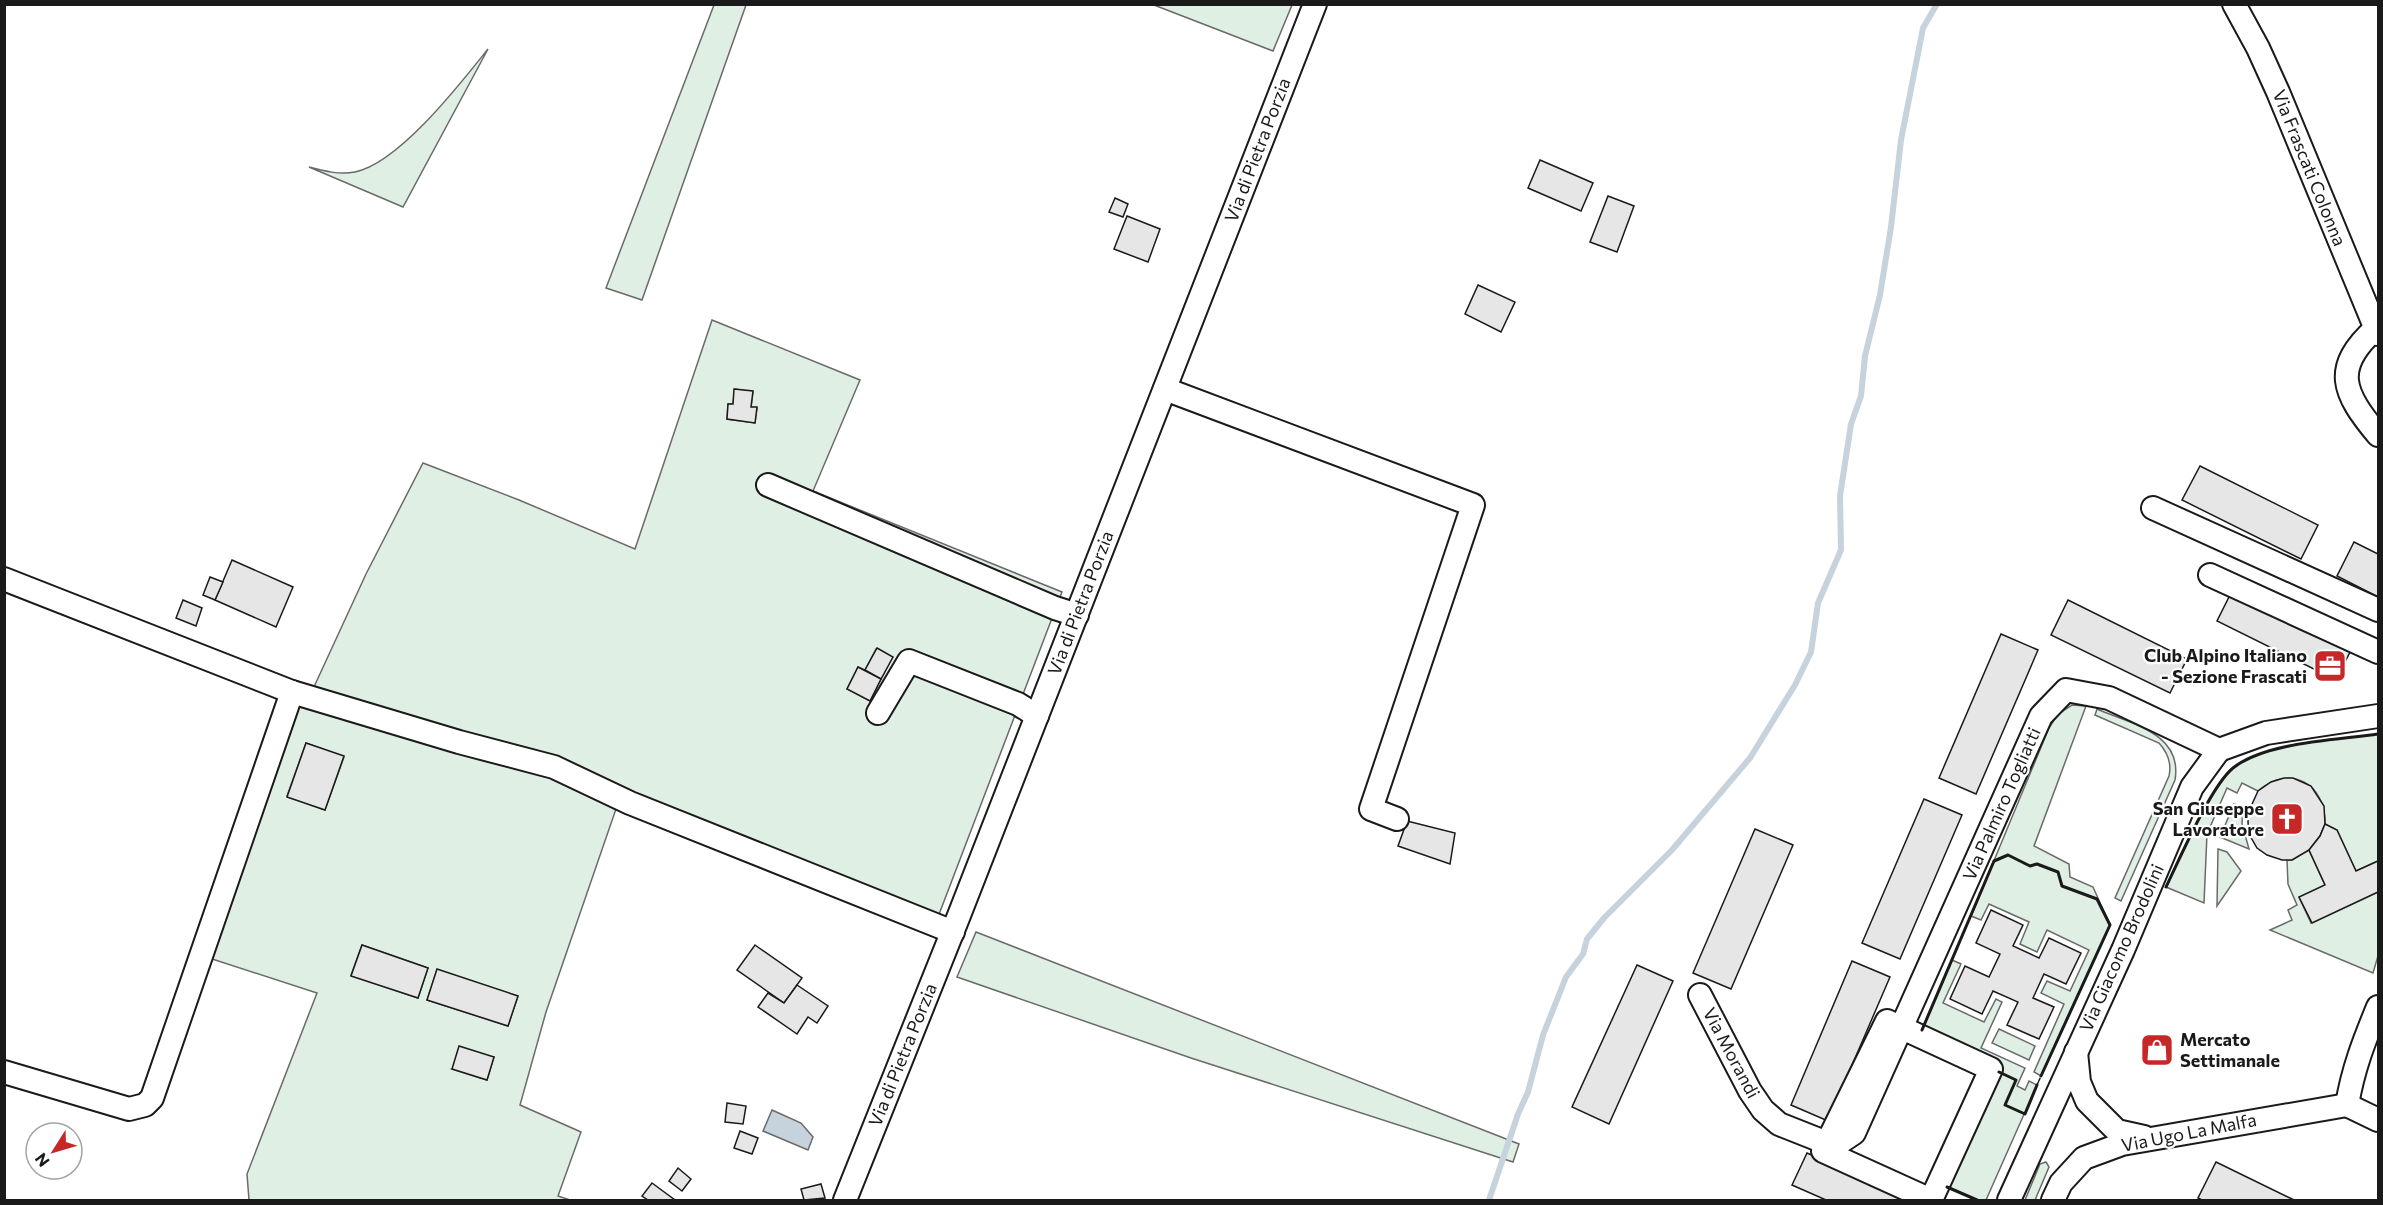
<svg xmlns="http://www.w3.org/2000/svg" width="2383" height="1205" font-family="Commissioner,sans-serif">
	<rect width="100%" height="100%" fill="#fff"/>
	<g fill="#e0efe3" stroke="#6a6a6a" stroke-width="1.5" fill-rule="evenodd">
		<polygon points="714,5 746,5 642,300 606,288"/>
		<polygon points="1154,5 1292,5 1273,51"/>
		<path d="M 488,49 L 403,207 L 309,167 C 324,171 339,175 355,172 C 399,163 460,84 488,49 Z"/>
		<path d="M 712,320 L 860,380 L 813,491 L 1062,592 L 938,917 L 313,689 L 366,574 L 423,463 L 519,500 L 635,549 ZM 735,389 L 753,392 L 751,407 L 757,408 L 755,423 L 727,419 L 728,404 L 733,404 ZM 876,649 L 892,657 L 870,701 L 847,689 L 858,667 L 865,670 Z"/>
		<polygon points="2072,705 2086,706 2034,846 2069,864 2070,877 2093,887 2110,925 2041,1076 2034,1072 2064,1004 2041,993 2047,981 2070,991 2089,950 2047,930 2037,952 2020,944 2029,922 1989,904 1981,920 1971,916 2049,728 2058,714"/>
		<path d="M 299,706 L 554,778 L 616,809 L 546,1012 L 520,1105 L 581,1132 L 558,1196 L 570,1200 L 249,1200 L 247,1174 L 317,993 L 206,957 L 293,709 ZM 306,743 L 344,757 L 325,810 L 287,796 ZM 362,945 L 428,968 L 418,998 L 351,975 ZM 437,970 L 518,996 L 508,1026 L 427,1000 ZM 494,1057 L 487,1080 L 452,1069 Z"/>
		<path d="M 2097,709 C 2131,724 2183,733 2175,780 L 2121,901 L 2115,898 L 2169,776 C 2172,763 2168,753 2159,743 L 2095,715 Z"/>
		<path d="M 2378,734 L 2378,861 L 2356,871 L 2337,830 L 2325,824 C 2326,784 2290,763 2258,791 L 2242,783 L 2237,793 L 2227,788 L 2207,834 L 2204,903 L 2166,887 C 2180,858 2211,786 2233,768 C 2265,742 2338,740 2378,734 Z"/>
		<polygon points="2234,804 2243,807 2242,824 2249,849 2220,837"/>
		<polygon points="2218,849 2227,852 2241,871 2217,906"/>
		<polygon points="2309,850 2325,885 2299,897 2311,923 2378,892 2378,956 2373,973 2270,930 2292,920 2288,910 2297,905 2288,884 2287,860 2292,860"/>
		<polygon points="976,932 1519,1144 1513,1162 1191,1058 957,977"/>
		<polygon points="1952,960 1961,964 1943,1003 1984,1022 1996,999 2002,1002 1981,1048 2025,1068 2017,1086 2025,1090 2029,1081 2037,1085 1986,1200 1977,1200 1940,1184 1991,1069 1919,1036"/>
		<polygon points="1999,1029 2035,1046 2029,1060 1992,1043"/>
		<polygon points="2046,1162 2049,1167 2035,1200 2025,1200 2040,1164"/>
	</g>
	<polygon fill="#c6d2dc" stroke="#6a6a6a" stroke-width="1.5" points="772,1110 801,1123 813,1137 808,1150 763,1131"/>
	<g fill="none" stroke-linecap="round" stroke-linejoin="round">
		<polyline stroke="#c6d2dc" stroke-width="6" points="1489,1200 1518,1114 1528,1092 1543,1035 1566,977 1583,954 1587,939 1604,918 1672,850 1750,758 1795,685 1811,652 1818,603 1841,550 1840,496 1851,424 1861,396 1865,356 1880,295 1891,227 1901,140 1923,28 1937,4"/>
	</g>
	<g fill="#e6e6e6" stroke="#1a1a1a" stroke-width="1.5">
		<polygon points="1540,160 1593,183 1581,211 1528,188"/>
		<polygon points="1608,196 1634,206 1617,252 1590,242"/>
		<polygon points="1115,198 1128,204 1123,217 1109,212"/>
		<polygon points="1127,216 1160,229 1148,262 1114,249"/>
		<polygon points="1478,285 1515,302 1501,332 1465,314"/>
		<polygon points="734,389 753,391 751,407 757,407 755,423 727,419 728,404 733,404"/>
		<polygon points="2200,466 2318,525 2301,559 2182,500"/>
		<polygon points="2354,542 2378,554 2378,597 2337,576"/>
		<polygon points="232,560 293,587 276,627 215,600"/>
		<polygon points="210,577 223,582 215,600 203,595"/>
		<polygon points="2234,587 2353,646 2336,680 2217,621"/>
		<polygon points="183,600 202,608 196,626 176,618"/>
		<polygon points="2068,600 2187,659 2170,693 2051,635"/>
		<polygon points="2001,634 2038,650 1976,794 1939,778"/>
		<polygon points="877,648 893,657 881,679 865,670"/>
		<polygon points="858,667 881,679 870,701 847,689"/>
		<polygon points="306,743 344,756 325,810 287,797"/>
		<polygon points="2284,778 2293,778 2311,786 2324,806 2325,824 2320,836 2309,850 2292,860 2282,860 2267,855 2257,848 2249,834 2248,822 2248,813 2258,791 2271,782"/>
		<polygon points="1924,799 1962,815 1900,959 1862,943"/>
		<polygon points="1407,821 1455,833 1450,864 1398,846"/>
		<polygon points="2325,824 2337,830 2356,871 2378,861 2378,892 2312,923 2299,897 2325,885 2309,850 2320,836"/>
		<polygon points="1755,829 1793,845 1731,989 1693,973"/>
		<polygon points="1991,910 2023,925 2013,946 2039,958 2049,938 2081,953 2066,984 2044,974 2033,998 2054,1007 2039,1039 2007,1025 2018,1002 1993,991 1982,1014 1950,999 1965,966 1989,977 2000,954 1976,943"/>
		<polygon points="362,945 428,968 418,998 351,976"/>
		<polygon points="755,945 802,978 784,1003 737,970"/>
		<polygon points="1852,961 1890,977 1828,1121 1791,1105"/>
		<polygon points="1637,965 1673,981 1609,1124 1572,1107"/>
		<polygon points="437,969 518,996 508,1026 427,1000"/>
		<polygon points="797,985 828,1006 817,1023 808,1017 797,1034 758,1007 768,993 784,1003"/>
		<polygon points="459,1046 494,1057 487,1080 452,1069"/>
		<polygon points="727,1103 746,1106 743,1124 725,1122"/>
		<polygon points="740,1131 758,1138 752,1154 734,1148"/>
		<polygon points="1807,1153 1914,1200 1826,1200 1792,1185"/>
		<polygon points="2216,1162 2294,1200 2202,1200 2198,1198"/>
		<polygon points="678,1168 691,1179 682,1191 669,1181"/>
		<polygon points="652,1183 675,1200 648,1200 642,1196"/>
		<polygon points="821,1184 825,1198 804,1200 801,1189"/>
	</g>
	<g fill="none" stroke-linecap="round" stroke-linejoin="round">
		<g stroke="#1a1a1a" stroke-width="26">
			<g id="minor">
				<polyline points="2234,4 2258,48 2278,92 2378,334"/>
				<path d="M 2376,328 C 2331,368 2343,393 2378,435"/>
				<polyline points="1165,389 1473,505 1371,809 1397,819"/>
				<polyline points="768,485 1055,608 1077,615"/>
				<polyline points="2153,508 2378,610"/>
				<polyline points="2210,575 2378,652"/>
				<polyline points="4,579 292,692 459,742 554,767 630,803 953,932"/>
				<polyline points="878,713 909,661 1018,704 1037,716"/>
				<polyline points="1700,995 1750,1091 1763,1110 1779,1124 1827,1143 1842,1141 1854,1133 2041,716 2066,690 2109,698 2219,750 2266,733 2378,716"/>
				<polygon points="1887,1021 1991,1069 1931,1200 1823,1151"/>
				<polyline points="2076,1052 2079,1082 2087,1101 2117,1131 2144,1137"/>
				<polyline points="4,1072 129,1109 145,1105 152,1098 292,692"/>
				<path d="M 2347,1105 C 2353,1069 2364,1041 2378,1007"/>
				<polyline points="2347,1105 2378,1120"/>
				<polyline points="845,1200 958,918 1315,4"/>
				<polyline points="2009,1200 2123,950 2192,787 2219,750"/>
				<polyline points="2053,1200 2061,1183 2084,1158 2122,1144 2347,1105"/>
			</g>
		</g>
		<use href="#minor" stroke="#fff" stroke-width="22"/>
		<polyline stroke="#1a1a1a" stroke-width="1.5" stroke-dasharray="8 3" stroke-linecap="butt" points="2037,1085 2041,1076"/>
		<g stroke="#1a1a1a" stroke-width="3">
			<path d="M 2166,887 C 2180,858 2211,786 2233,768 C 2265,742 2338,740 2378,734"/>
			<polyline points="1922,1030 1994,861 2008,855 2030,866 2037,864 2058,872 2062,886 2097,899 2110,925 2041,1076"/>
			<polyline points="1999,1072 2016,1080 2005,1105 2025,1114 2037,1085"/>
			<polyline points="1947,1187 1977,1200"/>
		</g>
	</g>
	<defs>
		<g id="office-square" transform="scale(1.725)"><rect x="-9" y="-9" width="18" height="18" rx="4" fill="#c62828" stroke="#fff"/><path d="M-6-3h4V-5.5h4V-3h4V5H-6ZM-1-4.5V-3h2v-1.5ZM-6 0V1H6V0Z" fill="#fff"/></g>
		<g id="church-square" transform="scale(1.725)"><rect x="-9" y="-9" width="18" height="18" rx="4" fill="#c62828" stroke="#fff"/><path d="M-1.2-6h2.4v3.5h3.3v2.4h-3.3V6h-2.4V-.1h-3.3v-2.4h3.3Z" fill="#fff"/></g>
		<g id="shop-square" transform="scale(1.725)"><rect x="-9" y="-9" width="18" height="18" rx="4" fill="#c62828" stroke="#fff"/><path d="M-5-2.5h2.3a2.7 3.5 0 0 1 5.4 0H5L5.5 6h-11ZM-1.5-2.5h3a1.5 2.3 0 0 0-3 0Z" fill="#fff"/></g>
	</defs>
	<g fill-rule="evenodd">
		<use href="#office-square" x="2330" y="666"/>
		<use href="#church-square" x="2287" y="819"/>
		<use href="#shop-square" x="2157" y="1050"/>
	</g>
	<g text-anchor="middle" stroke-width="4.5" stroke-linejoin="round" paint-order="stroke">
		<g font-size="18" fill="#1a1a1a" stroke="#fff">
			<text transform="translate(1258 150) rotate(-69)" y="6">Via di Pietra Porzia</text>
			<text transform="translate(2309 168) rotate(68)" y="6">Via Frascati Colonna</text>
			<text transform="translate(1081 603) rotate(-69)" y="6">Via di Pietra Porzia</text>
			<text transform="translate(2002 804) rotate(-66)" y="6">Via Palmiro Togliatti</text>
			<text transform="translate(2122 948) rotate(-66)" y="6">Via Giacomo Brodolini</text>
			<text transform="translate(1731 1053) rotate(62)" y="6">Via Morandi</text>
			<text transform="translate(903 1055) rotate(-68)" y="6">Via di Pietra Porzia</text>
			<text transform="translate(2189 1133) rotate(-11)" y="6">Via Ugo La Malfa</text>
		</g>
		<g font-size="18" font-weight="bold" fill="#1a1a1a" stroke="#fff" text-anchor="end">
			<text x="2307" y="662">Club Alpino Italiano<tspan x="2307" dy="21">- Sezione Frascati</tspan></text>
			<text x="2264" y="815">San Giuseppe<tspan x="2264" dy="21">Lavoratore</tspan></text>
			<text x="2180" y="1046" text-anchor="start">Mercato<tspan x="2180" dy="21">Settimanale</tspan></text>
		</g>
	</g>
	<rect width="2383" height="1205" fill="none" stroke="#1a1a1a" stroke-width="12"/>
	<g transform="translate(54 1151) rotate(233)"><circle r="28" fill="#ffffff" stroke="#a3a3a3" stroke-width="1.5"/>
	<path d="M0-4.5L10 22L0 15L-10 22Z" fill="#c62828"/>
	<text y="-9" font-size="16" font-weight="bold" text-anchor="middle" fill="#1a1a1a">N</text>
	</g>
</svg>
